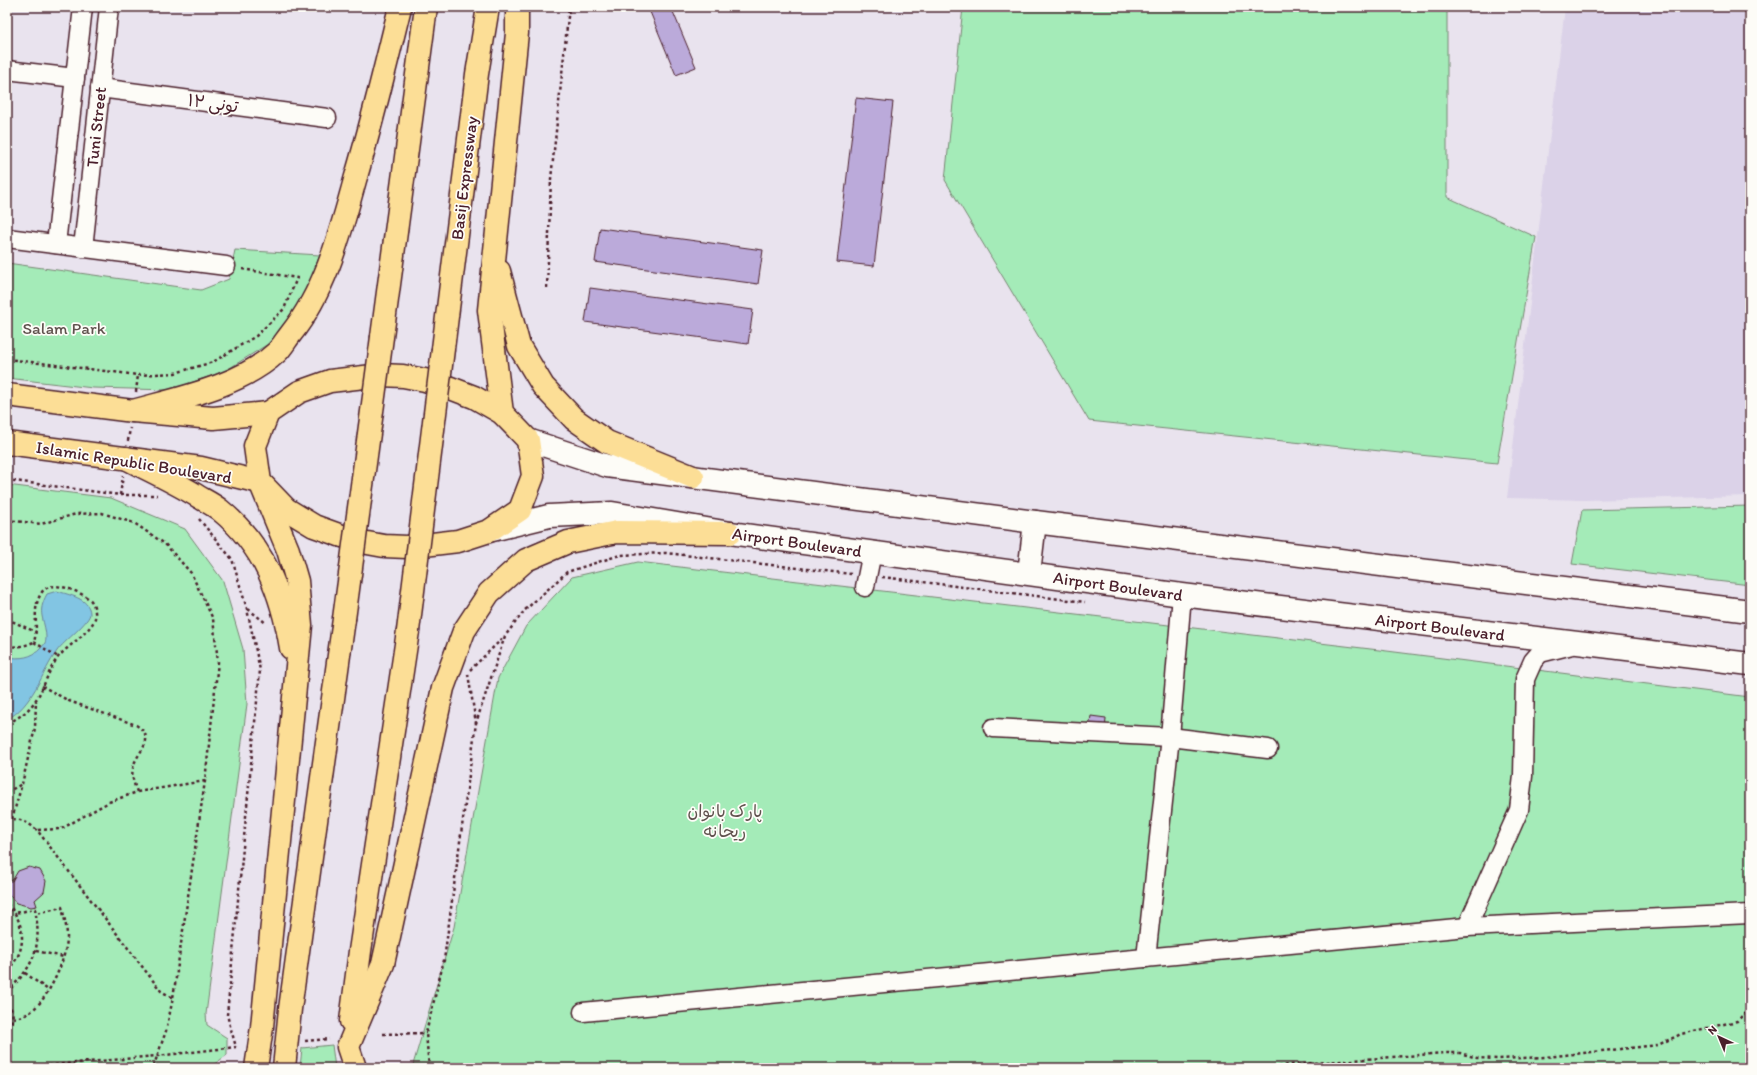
<svg xmlns="http://www.w3.org/2000/svg" width="1757" height="1075" font-family="Itim,'Playpen Sans Arabic',sans-serif">
	<rect width="100%" height="100%" fill="#e9e3ee"/>
	<filter id="ink" filterUnits="userSpaceOnUse"><feTurbulence type="fractalNoise" baseFrequency=".025" numOctaves="2"/><feDisplacementMap in="SourceGraphic" scale="8" xChannelSelector="R" yChannelSelector="G"/><feConvolveMatrix kernelMatrix="1 2 1 2 8 2 1 2 1" color-interpolation-filters="sRGB"/></filter>
	<g filter="url(#ink)">
		<polygon fill="#dbd2e8" points="1565,7 1750,7 1750,496 1584,500 1507,498"/>
		<g fill="#a4ebb8" stroke="#778572">
			<polygon points="963,7 1447,7 1447,197 1536,237 1497,463 1089,421 945,180"/>
			<polygon points="235,250 320,255 300,307 268,344 225,371 170,390 93,388 7,378 7,263 201,290 229,279"/>
			<polygon points="7,485 111,498 185,529 223,581 243,649 247,704 206,1014 207,1025 227,1038 227,1055 209,1068 7,1068"/>
			<polygon points="1750,506 1750,585 1572,564 1582,510"/>
			<polygon points="638,562 1379,650 1750,697 1750,1068 412,1068 454,927 498,678 526,626 572,577"/>
			<polygon points="332,1045 335,1068 300,1068 302,1048"/>
		</g>
		<path fill="#82c5e3" stroke="#6c8399" d="M 57,591 C 69,595 89,598 90,613 C 91,621 63,642 57,651 C 42,672 32,707 7,719 L 7,657 C 20,659 32,658 41,648 C 45,644 46,642 46,637 C 45,618 36,614 47,594 Z"/>
		<g fill="#bbaada" stroke="#4a1f2b">
			<polygon points="648,7 671,7 696,67 676,75"/>
			<polygon points="856,98 893,102 874,266 837,262"/>
			<polygon points="600,228 763,250 758,284 595,262"/>
			<polygon points="590,288 753,310 748,344 585,322"/>
			<polygon points="1091,716 1106,718 1105,733 1088,732 1088,722 1090,722"/>
			<polygon points="29,867 40,870 46,881 44,892 35,900 37,906 31,907 16,903 7,892 7,881 12,881 18,871"/>
		</g>
		<g fill="none" stroke-linecap="round" stroke-linejoin="round">
			<g stroke="#4a1f2b" stroke-width="21">
				<g id="minor">
					<polyline points="7,70 75,78"/>
					<polyline points="100,88 327,118"/>
					<polyline points="7,238 226,266"/>
					<polyline points="56,244 83,7"/>
					<polyline points="83,248 109,7"/>
					<polyline points="865,587 872,552"/>
					<polyline points="993,728 1170,737 1268,749"/>
					<polyline points="1467,927 1519,810 1523,776 1525,679 1533,661 1540,653 1572,645"/>
					<polyline points="1146,958 1170,737 1182,595"/>
					<polyline points="583,1012 1467,927 1750,914"/>
				</g>
			</g>
			<g stroke="#4a1f2b" stroke-width="25">
				<g id="secondary">
					<polyline points="528,440 607,466 1035,522 1750,611"/>
					<polyline points="492,530 549,516 612,513 730,533 1182,595 1750,664"/>
					<polyline points="1029,573 1035,522"/>
				</g>
			</g>
			<g stroke="#4a1f2b" stroke-width="25">
				<g id="primary">
					<polygon points="381,375 403,376 425,380 448,387 474,397 502,413 528,440 533,476 520,510 489,531 458,541 407,547 384,546 362,542 339,535 314,526 286,509 260,482 255,446 268,413 299,392 330,381"/>
					<polyline points="7,395 133,411 213,418 268,413"/>
					<polyline points="7,443 201,468 260,482"/>
				</g>
			</g>
			<g stroke="#4a1f2b" stroke-width="25">
				<g id="trunk">
					<polyline points="499,271 519,346 543,386 574,419 607,442 693,477"/>
					<polyline points="382,337 426,7"/>
					<polyline points="443,349 477,74 488,7"/>
					<path d="M 133,411 C 180,398 241,386 277,352 C 282,347 286,340 290,335 C 326,290 340,234 355,180 C 372,123 386,65 400,7"/>
					<polyline points="502,413 489,310 517,33 517,7"/>
					<path d="M 126,458 C 150,471 175,482 199,497 C 206,501 214,505 220,510 C 264,546 282,593 291,648"/>
					<polyline points="351,1021 360,951 408,631"/>
					<polyline points="256,1068 262,1027 301,625 297,581 288,550 260,482"/>
					<polyline points="284,1068 290,1009 344,619"/>
					<polyline points="355,1068 348,1047 383,964 443,688 464,631 489,593 526,560 568,542 617,532 730,533"/>
				</g>
			</g>
			<g stroke="#4a1f2b" stroke-width="2.5" stroke-dasharray="3 3" stroke-linecap="butt">
				<polyline points="547,288 551,179 569,7"/>
				<polyline points="7,359 138,375 175,373 213,362 256,336 284,309 297,278 242,269"/>
				<polyline points="136,392 138,375"/>
				<polyline points="128,441 130,428"/>
				<polyline points="7,480 120,495 157,495"/>
				<polyline points="120,495 123,476"/>
				<polyline points="199,519 232,559 247,609 260,670 227,1015 236,1047"/>
				<polyline points="7,520 41,524 76,514 102,513 134,523 165,544 191,573 213,619 218,662 205,781 173,998 166,1031 153,1068"/>
				<polyline points="882,577 1085,602"/>
				<polyline points="248,609 266,623"/>
				<polyline points="7,619 36,632"/>
				<polyline points="34,642 58,657"/>
				<path d="M 7,647 L 23,646 L 34,642 C 39,625 31,608 42,592 C 51,579 79,591 89,599 C 94,602 96,613 95,618 C 92,630 71,644 62,653 C 48,667 46,686 35,701 C 28,712 18,718 7,724"/>
				<polyline points="470,670 505,636"/>
				<polyline points="468,674 476,723"/>
				<path d="M 42,686 L 69,701 L 136,725 C 159,740 136,751 133,768 C 131,776 134,784 137,792"/>
				<polyline points="7,792 22,784"/>
				<polyline points="12,819 22,784 35,728 36,701"/>
				<path d="M 7,821 C 19,816 28,823 37,830 L 161,991 L 173,998"/>
				<polyline points="38,830 61,829 109,802 137,792 205,781"/>
				<path d="M 7,904 C 26,922 28,952 7,970"/>
				<polyline points="36,951 64,957"/>
				<polyline points="25,973 48,990"/>
				<path d="M 7,992 C 35,965 42,947 35,909 L 15,913"/>
				<path d="M 7,1003 C 15,1011 14,1022 7,1030"/>
				<path d="M 13,1018 C 17,1017 22,1017 25,1015 C 46,1006 67,959 67,937 C 67,927 64,917 62,907 L 36,913"/>
				<polyline points="383,1034 426,1033"/>
				<polyline points="305,1041 329,1039"/>
				<polyline points="19,1068 157,1056 236,1047"/>
				<polyline points="429,1068 426,1033 444,960 476,723 505,636 525,610 567,572 620,555 666,553 851,574"/>
				<polyline points="1273,1068 1288,1065 1445,1053 1460,1053 1477,1058 1497,1059 1546,1057 1658,1045 1681,1034 1737,1021 1750,1008"/>
			</g>
			<use href="#minor" stroke="#fdfcf7" stroke-width="18"/>
			<use href="#secondary" stroke="#fdfcf7" stroke-width="22"/>
			<use href="#primary" stroke="#fcde96" stroke-width="22"/>
			<use href="#trunk" stroke="#fcde96" stroke-width="22"/>
			<g stroke="#4a1f2b" stroke-width="25" stroke-linecap="butt">
				<g id="trunk-bridge">
					<polyline points="344,619 382,337"/>
					<polyline points="408,631 443,349"/>
				</g>
			</g>
			<use href="#trunk-bridge" stroke="#fcde96" stroke-width="22"/>
		</g>
	</g>
	<g text-anchor="middle" stroke-width="3.5" stroke-linejoin="round" paint-order="stroke">
		<g font-size="17" fill="#4a1f2b" stroke="#fdfcf7">
			<text transform="translate(213 103) rotate(8)" y="6">تونی ۱۲</text>
			<text transform="translate(96 127) rotate(-84)" y="6">Tuni Street</text>
			<text transform="translate(464 178) rotate(-83)" y="6">Basij Expressway</text>
			<text transform="translate(134 462) rotate(9)" y="6">Islamic Republic Boulevard</text>
			<text transform="translate(797 542) rotate(8)" y="6">Airport Boulevard</text>
			<text transform="translate(1118 586) rotate(8)" y="6">Airport Boulevard</text>
			<text transform="translate(1440 627) rotate(7)" y="6">Airport Boulevard</text>
		</g>
		<g font-size="17" fill="#60524e" stroke="#fdfcf7">
			<text x="64" y="334">Salam Park</text>
			<text x="725" y="817">پارک بانوان<tspan x="725" dy="20">ریحانه</tspan></text>
		</g>
	</g>
	<rect width="1757" height="1075" fill="none" stroke="#fdfcf7" stroke-width="24"/>
	<rect x="12" y="12" width="1733" height="1051" fill="none" stroke="#4a1f2b" stroke-width="1.5" filter="url(#ink)"/>
	<g transform="translate(1719 1037) rotate(316)" stroke="#fdfcf7" stroke-width="3" paint-order="stroke">
	<path d="M0-3L7 15L0 10L-7 15Z" fill="#4a1f2b"/>
	<text y="-6" font-size="11" font-weight="bold" text-anchor="middle" fill="#4a1f2b">N</text>
	</g>
</svg>
